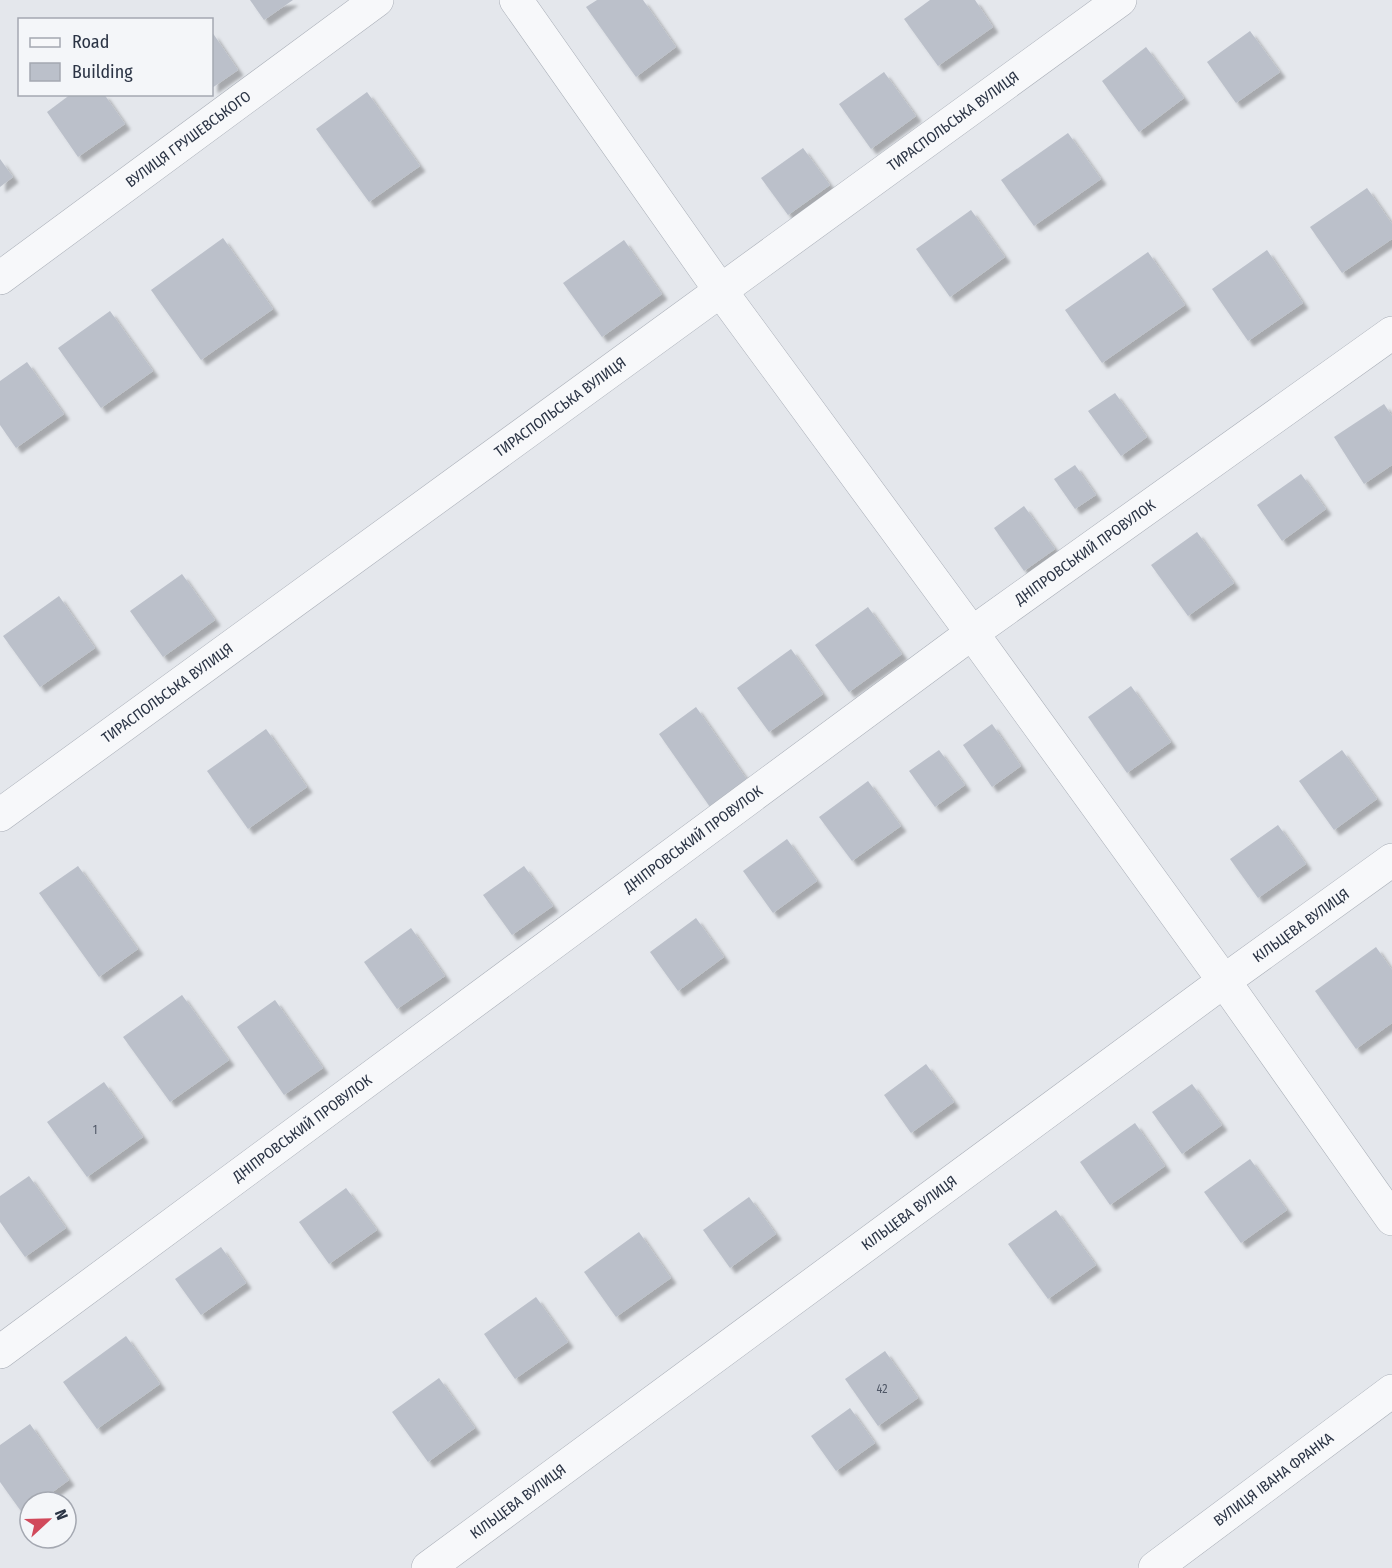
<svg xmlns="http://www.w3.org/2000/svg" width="1392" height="1568" font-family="'Fira Sans Condensed',sans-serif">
	<defs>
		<filter id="shadow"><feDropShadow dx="5.5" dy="5.5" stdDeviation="1.5" flood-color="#0004"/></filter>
	</defs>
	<rect width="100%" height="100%" fill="#e4e7ec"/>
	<g fill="#bbc0ca" filter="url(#shadow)">
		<polygon points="250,0 293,0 264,20"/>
		<polygon points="597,0 643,0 676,47 636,77 586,7"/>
		<polygon points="930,0 975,0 993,27 938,66 904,19"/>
		<polygon points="1250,31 1280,72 1236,103 1207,62"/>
		<polygon points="212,32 238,70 212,88"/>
		<polygon points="1146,47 1184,98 1139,132 1102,81"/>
		<polygon points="884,72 916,116 871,149 839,104"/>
		<polygon points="367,92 420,166 369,202 316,129"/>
		<polygon points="71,94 104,94 125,124 78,157 47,112"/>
		<polygon points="1068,133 1101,179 1034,226 1001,180"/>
		<polygon points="803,148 830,185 788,215 761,178"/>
		<polygon points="0,159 13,177 0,187"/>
		<polygon points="1367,188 1392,224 1392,239 1342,273 1310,227"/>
		<polygon points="971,210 1005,257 950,297 916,249"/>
		<polygon points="223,238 273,309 201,360 151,290"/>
		<polygon points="624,240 662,294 602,337 563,283"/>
		<polygon points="1267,250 1303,303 1248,341 1212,289"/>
		<polygon points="1148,252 1185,305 1102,363 1065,310"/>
		<polygon points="110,311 153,371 101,408 58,348"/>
		<polygon points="27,362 64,414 16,448 0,425 0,381"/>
		<polygon points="1115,393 1147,437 1121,456 1088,411"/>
		<polygon points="1384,404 1392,416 1392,465 1364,484 1334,437"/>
		<polygon points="1075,465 1096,495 1075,509 1054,479"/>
		<polygon points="1301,474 1326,509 1282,541 1257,505"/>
		<polygon points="1024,506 1055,549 1024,571 994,528"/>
		<polygon points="1197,532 1234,583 1188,616 1151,565"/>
		<polygon points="182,574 215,620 163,657 130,611"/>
		<polygon points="59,596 95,648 40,687 3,636"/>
		<polygon points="868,607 902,654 849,692 815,645"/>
		<polygon points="791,649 823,694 769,732 737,688"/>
		<polygon points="1131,686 1171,742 1127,773 1088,717"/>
		<polygon points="696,707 748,781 710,807 659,734"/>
		<polygon points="992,724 1021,766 992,787 963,745"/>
		<polygon points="266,729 307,787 248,829 207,771"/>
		<polygon points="939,750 965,785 935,807 909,771"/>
		<polygon points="1342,750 1377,799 1334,830 1299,781"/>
		<polygon points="868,781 901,826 852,861 819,817"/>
		<polygon points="1278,825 1306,864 1258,898 1230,859"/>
		<polygon points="787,839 817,881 773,913 743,871"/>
		<polygon points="78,866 138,949 99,977 39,893"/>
		<polygon points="524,866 553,906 512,935 483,895"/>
		<polygon points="696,918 724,957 678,991 650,952"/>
		<polygon points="411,928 445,976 397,1009 364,962"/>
		<polygon points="1376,947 1392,970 1392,1023 1356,1049 1315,991"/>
		<polygon points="182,995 229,1060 170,1102 123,1037"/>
		<polygon points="275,1000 323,1068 284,1095 237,1027"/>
		<polygon points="926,1064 954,1102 911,1133 884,1095"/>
		<polygon points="104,1082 143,1137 87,1177 47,1122"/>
		<polygon points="1192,1084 1222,1125 1182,1154 1152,1112"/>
		<polygon points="1135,1123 1165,1166 1110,1205 1080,1162"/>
		<polygon points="1250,1159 1287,1210 1241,1243 1204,1192"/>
		<polygon points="29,1176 66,1228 25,1257 0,1222 0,1196"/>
		<polygon points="346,1188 377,1230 329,1264 299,1222"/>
		<polygon points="749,1197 776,1234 730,1268 703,1230"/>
		<polygon points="1056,1210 1096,1265 1048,1299 1008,1244"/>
		<polygon points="639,1232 671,1278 616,1317 584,1272"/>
		<polygon points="221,1247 246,1283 201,1315 175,1279"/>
		<polygon points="536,1297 568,1342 515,1379 484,1334"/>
		<polygon points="126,1336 160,1384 97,1429 63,1382"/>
		<polygon points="885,1351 918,1398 878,1426 845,1379"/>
		<polygon points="439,1378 475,1428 428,1462 392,1412"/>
		<polygon points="850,1408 875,1443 836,1471 811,1436"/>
		<polygon points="30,1424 69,1480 39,1502 30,1502 30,1508 23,1514 0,1482 0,1445"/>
	</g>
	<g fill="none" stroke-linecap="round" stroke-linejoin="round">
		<g stroke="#a9aeb7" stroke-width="34">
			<g id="minor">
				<polyline points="516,0 720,290 972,633 1224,981 1392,1219"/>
				<path id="s1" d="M 0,278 L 377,0"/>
				<path id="s2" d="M 0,815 L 1120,0"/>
				<path id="s3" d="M 0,1352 L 972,633 L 1392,333"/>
				<path id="s4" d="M 428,1568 L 1224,981 L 1392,860"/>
				<path id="s5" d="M 1155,1568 L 1392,1391"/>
			</g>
		</g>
		<use href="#minor" stroke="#f7f8fa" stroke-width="33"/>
	</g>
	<g text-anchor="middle" stroke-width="5" stroke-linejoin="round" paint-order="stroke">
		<g font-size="12" fill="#4f5766">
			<text x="95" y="1134">1</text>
			<text x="882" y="1393">42</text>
		</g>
		<g font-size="15" fill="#2b3445" stroke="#f4f6f9">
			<text dy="5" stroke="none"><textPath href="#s2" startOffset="1179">ТИРАСПОЛЬСЬКА ВУЛИЦЯ</textPath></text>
			<text dy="5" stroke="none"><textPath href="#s1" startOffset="234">ВУЛИЦЯ ГРУШЕВСЬКОГО</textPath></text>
			<text dy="5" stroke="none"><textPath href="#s2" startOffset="693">ТИРАСПОЛЬСЬКА ВУЛИЦЯ</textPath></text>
			<text dy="5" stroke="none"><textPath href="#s3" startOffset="1348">ДНІПРОВСЬКИЙ ПРОВУЛОК</textPath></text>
			<text dy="5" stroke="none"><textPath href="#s2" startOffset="207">ТИРАСПОЛЬСЬКА ВУЛИЦЯ</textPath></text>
			<text dy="5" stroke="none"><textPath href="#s3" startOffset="862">ДНІПРОВСЬКИЙ ПРОВУЛОК</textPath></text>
			<text dy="5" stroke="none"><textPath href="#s4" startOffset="1084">КІЛЬЦЕВА ВУЛИЦЯ</textPath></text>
			<text dy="5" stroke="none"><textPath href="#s3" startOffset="376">ДНІПРОВСЬКИЙ ПРОВУЛОК</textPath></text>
			<text dy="5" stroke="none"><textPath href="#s4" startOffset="598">КІЛЬЦЕВА ВУЛИЦЯ</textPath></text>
			<text dy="5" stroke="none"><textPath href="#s5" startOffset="148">ВУЛИЦЯ ІВАНА ФРАНКА</textPath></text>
			<text dy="5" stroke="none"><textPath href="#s4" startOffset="112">КІЛЬЦЕВА ВУЛИЦЯ</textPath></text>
		</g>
	</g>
	<rect x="18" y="18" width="195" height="78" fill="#f4f6f9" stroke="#a4a8b1" stroke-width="1.5"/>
	<rect x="30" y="38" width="30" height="9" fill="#f7f8fa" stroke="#a4a8b1" stroke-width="1.5"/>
	<text x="72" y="48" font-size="18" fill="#2b3445">Road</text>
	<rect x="30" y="63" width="30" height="18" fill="#bbc0ca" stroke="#a4a8b1" stroke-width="1.5"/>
	<text x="72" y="78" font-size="18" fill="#2b3445">Building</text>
	<g transform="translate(48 1520) rotate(68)"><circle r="28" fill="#f4f6f9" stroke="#a4a8b1" stroke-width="1.5"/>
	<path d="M0-4.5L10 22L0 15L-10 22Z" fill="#d1495b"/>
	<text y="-9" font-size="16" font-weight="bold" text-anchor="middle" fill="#2b3445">N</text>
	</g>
</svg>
